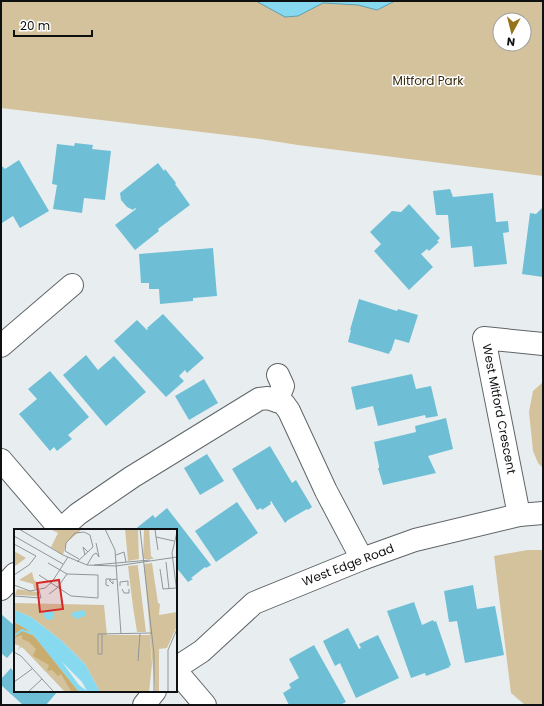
<svg xmlns="http://www.w3.org/2000/svg" width="544" height="706" font-family="Poppins,sans-serif">
	<rect width="100%" height="100%" fill="#e8eef0"/>
	<g fill="#d4c29d" fill-rule="evenodd">
		<path d="M 1,1 L 543,1 L 543,176 L 298,145 L 260,139 L 1,108 ZM 500,20 L 524,20 L 524,44 L 500,44 Z"/>
		<polygon points="543,382 543,468 538,463 533,451 529,412 533,391"/>
		<polygon points="527,550 543,550 543,705 525,705 511,693 494,556"/>
	</g>
	<polygon fill="#87d9ef" stroke="#639dac" points="256,1 395,1 377,10 358,5 323,3 298,16 285,17"/>
	<g fill="#6ebfd6">
		<polygon points="75,143 93,145 92,149 111,151 105,200 84,198 82,213 53,209 57,185 52,184 57,144 74,146"/>
		<polygon points="19,160 49,211 20,228 13,216 2,223 1,221 1,165 5,169"/>
		<polygon points="158,163 164,171 165,169 176,183 175,184 190,205 158,229 159,231 135,250 115,225 136,209 135,208 133,210 127,207 121,200 120,193"/>
		<polygon points="450,189 453,197 493,193 496,222 508,221 509,232 503,233 507,264 474,267 472,246 451,248 448,215 436,215 433,191"/>
		<polygon points="409,204 440,238 437,241 439,242 429,251 427,249 421,254 433,267 409,290 374,251 381,244 370,232 392,211 401,212"/>
		<polygon points="543,207 543,277 522,274 530,213 536,214"/>
		<polygon points="213,248 217,296 193,298 193,301 160,304 159,289 149,289 149,283 141,283 139,254"/>
		<polygon points="359,299 397,311 398,309 418,315 409,343 395,339 391,351 390,351 389,354 348,342 351,330 350,330"/>
		<polygon points="163,314 204,358 187,373 185,370 179,376 184,381 166,397 114,341 137,320 147,330 148,329 147,328"/>
		<polygon points="86,355 98,370 114,356 146,392 106,426 63,375"/>
		<polygon points="50,371 89,417 68,435 72,439 57,451 54,447 50,451 19,414 37,399 28,389"/>
		<polygon points="412,374 416,389 431,386 438,416 426,418 425,415 378,426 373,406 356,410 351,387"/>
		<polygon points="204,379 218,403 189,420 175,396"/>
		<polygon points="446,418 453,449 428,456 436,473 383,485 378,468 379,468 379,466 374,442 416,432 415,426"/>
		<polygon points="270,446 292,483 296,480 312,507 308,510 307,509 288,520 285,523 271,501 270,502 271,504 262,510 261,508 257,510 232,469"/>
		<polygon points="207,454 224,481 200,495 184,468"/>
		<polygon points="237,502 258,533 216,562 195,531"/>
		<polygon points="167,508 211,565 206,568 205,567 191,578 193,579 188,582 176,567 176,530 134,530 153,515 155,518"/>
		<polygon points="473,585 477,609 495,606 504,655 465,663 457,621 449,622 444,591"/>
		<polygon points="414,602 422,625 433,620 434,622 436,621 451,665 449,666 450,667 426,676 425,673 411,678 387,611"/>
		<polygon points="1,614 15,626 15,649 7,658 1,653"/>
		<polygon points="348,628 359,649 361,648 359,644 378,635 399,678 356,698 340,663 335,666 323,641"/>
		<polygon points="314,645 346,702 340,705 289,705 283,693 291,688 289,684 299,678 289,659"/>
		<polygon points="11,668 13,671 15,669 15,691 58,691 46,705 23,705 1,685 1,679"/>
	</g>
	<g fill="none" stroke-linecap="round" stroke-linejoin="round">
		<g stroke="#5f6566" stroke-width="24">
			<g id="minor">
				<polyline points="1,346 72,285"/>
				<polyline points="278,375 283,386 277,401 284,404 289,411 326,491 362,559"/>
				<polyline points="1,460 61,530"/>
				<polyline points="519,515 484,338 543,344"/>
				<polyline points="60,530 78,514 132,477 259,399 268,398 277,401"/>
				<polyline points="1,589 15,574"/>
				<polyline points="176,668 202,651 254,603 362,559 415,540 519,515 543,513"/>
				<polyline points="176,671 205,705"/>
				<polyline points="144,705 155,691"/>
			</g>
		</g>
		<use href="#minor" stroke="#fff" stroke-width="22"/>
	</g>
	<g text-anchor="middle" stroke-width="3" stroke-linejoin="round" paint-order="stroke">
		<g font-size="12" fill="#36290d" stroke="#fff">
			<text x="428" y="85">Mitford Park</text>
		</g>
		<g font-size="12" fill="#0e1011" stroke="#fff">
			<text transform="translate(499 409) rotate(79)" y="4">West Mitford Crescent</text>
			<text transform="translate(348 565) rotate(-21)" y="4">West Edge Road</text>
		</g>
	</g>
	<g transform="translate(14 529)">
		<rect width="163" height="163" fill="#e8eef0"/>
		<path d="M 36,0 L 65,0 L 67,1 L 52,14 L 49,26 L 37,18 L 44,4 ZM 111,0 L 124,0 L 125,30 L 114,32 ZM 130,0 L 135,0 L 137,27 L 140,30 L 129,30 ZM 0,22 L 12,29 L 0,38 ZM 138,34 L 144,74 L 146,75 L 145,86 L 163,83 L 163,97 L 153,119 L 145,120 L 145,163 L 141,163 L 130,35 ZM 124,36 L 124,38 L 132,103 L 123,103 L 119,78 L 114,37 ZM 18,43 L 20,51 L 24,54 L 25,60 L 20,60 L 19,55 L 5,51 ZM 3,60 L 23,63 L 25,67 L 1,66 ZM 0,74 L 90,76 L 93,106 L 136,106 L 138,135 L 135,163 L 86,163 L 71,135 L 48,112 L 17,88 L 0,81 ZM 0,93 L 16,102 L 65,163 L 51,163 L 10,120 L 7,118 L 3,122 L 6,117 L 0,115 Z" fill="#d4c29d"/>
		<path d="M 0,93 L 16,102 L 11,101 L 21,108 L 65,163 L 57,162 L 47,145 L 44,147 L 38,141 L 33,142 L 35,136 L 19,127 L 22,120 L 15,113 L 8,110 L 8,106 L 0,109 Z" fill="#c9ac6f"/>
		<path d="M30 86a5 5 0 1 1 10 0a5 5 0 1 1-10 0ZM 0,81 L 17,88 L 48,112 L 71,135 L 86,163 L 65,163 L 16,102 L 0,93 ZM 48,133 L 68,153 L 73,162 L 65,156 ZM 68,81 L 72,83 L 71,87 L 62,90 L 59,88 L 57,84 Z" fill="#87d9ef" fill-rule="evenodd"/>
		<path fill="none" stroke="#87d9ef" stroke-width="2" d="M 0,107 L 8,101 L 18,105"/>
		<path fill="none" stroke="#919597" stroke-width="1" d="M 5,0 L 49,26 L 73,36 L 102,37 L 163,28M 91,0 L 101,21 L 107,105M 126,0 L 140,125 L 140,163M 141,0 L 142,8 L 160,12M 163,3 L 158,24 L 163,64M 0,7 L 49,35M 142,8 L 144,21M 0,15 L 22,27 L 15,36 L 0,46M 71,26 L 69,18 L 74,23M 102,26 L 110,23 L 112,33M 63,33 L 79,18 L 76,6 L 70,3 L 61,4 L 52,14 L 51,22 L 65,30M 152,33 L 155,60M 73,36 L 79,26 L 82,24 L 85,28 L 82,14M 80,36 L 136,31M 146,40 L 149,60 L 162,59M 25,46 L 57,67 L 84,69 L 84,46 L 53,45 L 34,34M 99,52 L 99,55 L 95,51 L 103,50M 0,56 L 16,62 L 31,59 L 38,53 L 54,28M 95,57 L 92,56 L 92,50 L 97,50M 106,57 L 106,53 L 114,52 L 114,57M 108,60 L 110,64 L 115,64 L 115,60M 35,65 L 43,59 L 53,45M 0,67 L 27,69 L 25,61M 88,105 L 88,125 L 84,125 L 84,105 L 138,104M 163,117 L 163,163M 0,123 L 7,127 L 40,163M 124,132 L 126,105M 0,153 L 18,140M 14,163 L 28,150M 154,163 L 154,121 L 163,100"/>
		<path fill="#d62828" fill-opacity="0.15" stroke="#d62828" stroke-width="2" d="M 45,51 L 49,80 L 26,83 L 23,54 Z"/>
		<rect width="163" height="163" fill="none" stroke="#0e1011" stroke-width="2"/>
	</g>
	<rect width="544" height="706" fill="none" stroke="#0e1011" stroke-width="4"/>
	<g transform="translate(512 32) rotate(187)"><circle r="19" fill="#ffffff" stroke="#9f9fa0"/>
	<path d="M0-3L7 15L0 10L-7 15Z" fill="#95731b"/>
	<text y="-6" font-size="11" font-weight="bold" text-anchor="middle" fill="#0e1011">N</text>
	</g>
	<path d="M14 30v6h78v-6" fill="none" stroke="#0e1011" stroke-width="2"/>
	<text x="20" y="30" font-size="12" fill="#0e1011" stroke="#ffffff" stroke-width="3" paint-order="stroke">20 m</text>
</svg>
